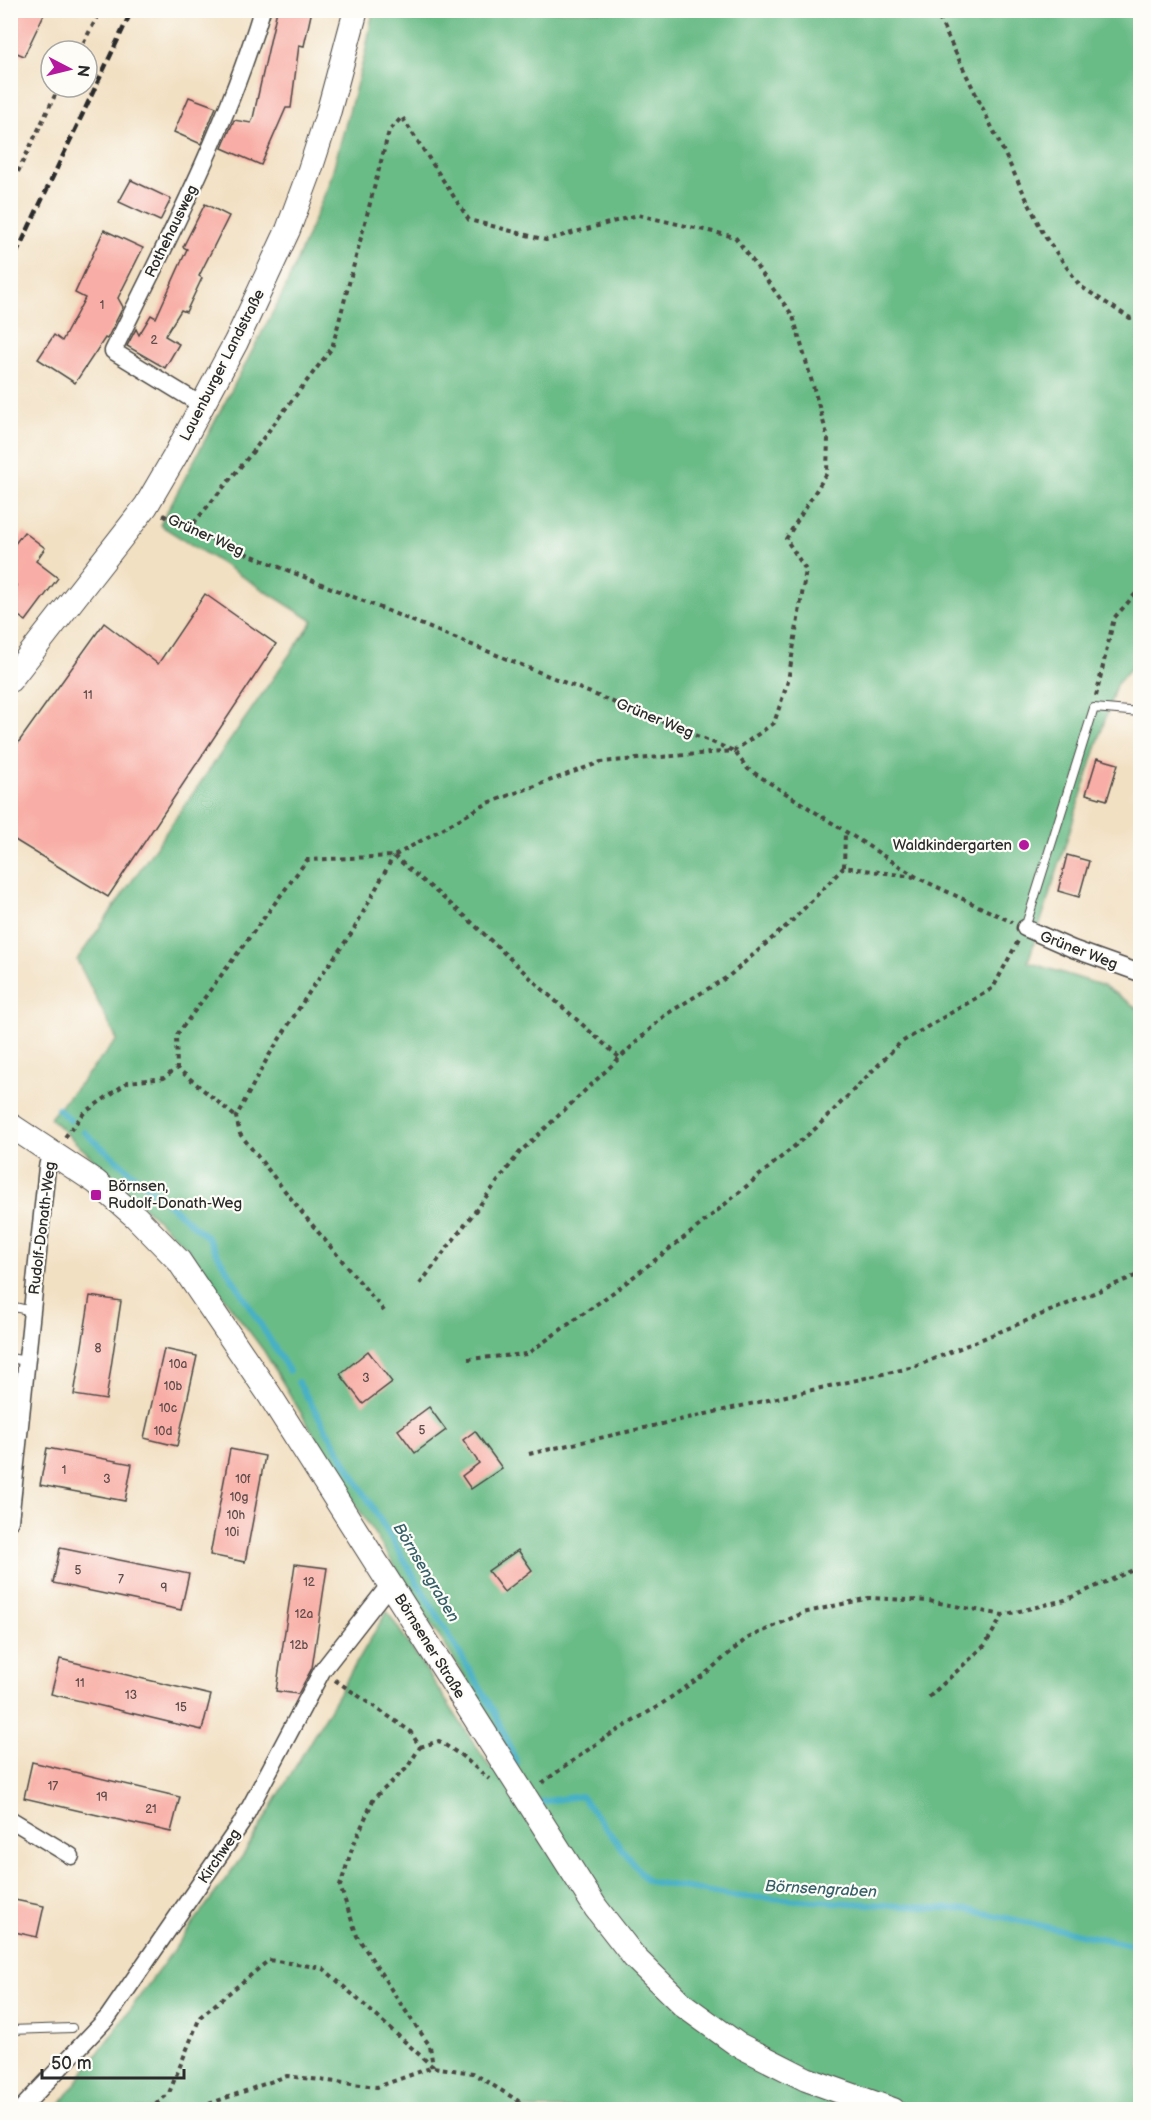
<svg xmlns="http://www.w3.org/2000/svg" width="1151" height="2120" font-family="'Balsamiq Sans',sans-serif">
	<rect width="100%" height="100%" fill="#fdfcf7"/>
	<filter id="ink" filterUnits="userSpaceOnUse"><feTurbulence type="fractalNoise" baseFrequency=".0167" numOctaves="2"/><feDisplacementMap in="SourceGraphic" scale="12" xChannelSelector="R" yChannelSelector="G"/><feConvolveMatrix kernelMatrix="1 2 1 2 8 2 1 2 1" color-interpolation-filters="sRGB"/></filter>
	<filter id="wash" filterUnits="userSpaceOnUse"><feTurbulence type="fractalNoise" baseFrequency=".008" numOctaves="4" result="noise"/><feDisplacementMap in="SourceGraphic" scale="24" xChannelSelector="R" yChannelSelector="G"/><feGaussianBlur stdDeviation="1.35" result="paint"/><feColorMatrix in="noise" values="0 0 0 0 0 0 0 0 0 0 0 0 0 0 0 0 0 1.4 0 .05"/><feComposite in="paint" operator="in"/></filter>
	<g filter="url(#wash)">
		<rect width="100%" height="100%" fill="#f2e0c3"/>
		<polygon fill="#6abc87" stroke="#4a7459" stroke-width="1.5" points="373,11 1140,11 1140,658 1116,685 1028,962 1104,986 1140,1010 1140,2109 57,2109 244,1854 387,1611 491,1769 507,1750 460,1669 353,1500 264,1351 186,1247 50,1118 117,1040 77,960 313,621 160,525 284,291 329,184 365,54"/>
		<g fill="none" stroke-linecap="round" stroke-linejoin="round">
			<g stroke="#47b0c6" stroke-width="6">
				<polyline points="58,1109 70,1120"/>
				<polyline points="84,1132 207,1237 289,1371"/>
				<polyline points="298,1382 494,1711 517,1763"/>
				<polyline points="540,1802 581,1796 647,1881 733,1896 970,1910 1140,1947"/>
			</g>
		</g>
		<g id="blocks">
			<g fill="#f8aea6">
				<polygon points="10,10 46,10 24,56 10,50"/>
				<polygon points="277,10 312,10 304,46 299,45 291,108 286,108 261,165 222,148 234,120 251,123 253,118"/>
				<polygon points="189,97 216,107 201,144 174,132"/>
				<polygon points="131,180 171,199 160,221 119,202"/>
				<polygon points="205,204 229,216 199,276 202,278 186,312 181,310 165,336 179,344 165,368 127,346 136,329 139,335 151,315 156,318 187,249 183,247"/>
				<polygon points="104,230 143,248 118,298 123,307 107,339 105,338 75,383 38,359 54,335 62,341 85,298 75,293"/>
				<polygon points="24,532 45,548 36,561 58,578 26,621 10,610 10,594 17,586 10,581 10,550"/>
				<polygon points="205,594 276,644 108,897 10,837 10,754 104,623 158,664"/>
				<polygon points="1097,758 1118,764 1107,800 1086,794"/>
				<polygon points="1067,855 1089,861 1079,897 1058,891"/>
				<polygon points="90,1296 121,1301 106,1400 74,1395"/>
				<polygon points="164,1349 197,1356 177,1446 144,1438"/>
				<polygon points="368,1351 392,1382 363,1404 340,1374"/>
				<polygon points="429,1407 446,1430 415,1453 398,1430"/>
				<polygon points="475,1431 502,1468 471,1489 462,1476 479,1463 463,1440"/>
				<polygon points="47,1448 132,1464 125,1501 40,1485"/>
				<polygon points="230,1449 265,1456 245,1562 210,1555"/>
				<polygon points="60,1548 189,1574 181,1610 53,1583"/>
				<polygon points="518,1550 532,1570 504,1592 488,1571"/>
				<polygon points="295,1564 327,1568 312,1668 298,1694 276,1691"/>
				<polygon points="60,1659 211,1695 202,1730 51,1694"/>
				<polygon points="32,1762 180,1797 171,1832 24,1798"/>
				<polygon points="10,1899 44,1906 37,1937 10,1931"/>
			</g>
		</g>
	</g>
	<g filter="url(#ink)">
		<use href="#blocks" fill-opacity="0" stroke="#494642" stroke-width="1.5"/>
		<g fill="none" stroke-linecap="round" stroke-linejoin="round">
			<g stroke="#494642" stroke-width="10">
				<g id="lane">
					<polyline points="1025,928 1094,708 1140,712"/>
					<polyline points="10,1306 32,1311"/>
					<polyline points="10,1358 26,1361"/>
					<polyline points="10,2030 72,2028"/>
				</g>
			</g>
			<g stroke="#494642" stroke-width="19">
				<g id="street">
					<path d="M 203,406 L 113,351 C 168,240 226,129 262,10"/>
					<polyline points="1025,928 1073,949 1140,973"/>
					<polyline points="10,1521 47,1167 51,1151"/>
					<polyline points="10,1819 71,1856"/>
					<polyline points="20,2110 108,2017 241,1824 322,1671 390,1584"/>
				</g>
			</g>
			<g stroke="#494642" stroke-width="26">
				<g id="secondary">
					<polyline points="10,680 146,506 174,458 236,342 288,230 308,176 328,114 356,10"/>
					<polyline points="10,1125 96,1182 136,1217 179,1261 269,1394 596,1908 635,1958 683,2005 737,2044 806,2079 893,2110"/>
				</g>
			</g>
			<g stroke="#494642" stroke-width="4" stroke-dasharray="4.5 4.5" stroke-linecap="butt">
				<polyline points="935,10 1044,235 1080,286 1130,318 1140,315"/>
				<polyline points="79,51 101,10"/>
				<polyline points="10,188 59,87"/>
				<polyline points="163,515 188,530 734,751 748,769 918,878 1012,922"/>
				<polyline points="188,530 251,454 332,348 389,131 402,117 469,220 546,240 638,215 735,237 793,316 828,438 827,473 786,539 806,570 788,681 774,723 734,751 601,762 488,803 394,856 307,860 176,1036 177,1068 236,1117"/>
				<polyline points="1096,696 1114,618 1140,589"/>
				<polyline points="394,856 466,917 541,988 620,1058"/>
				<polyline points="844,867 845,832"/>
				<polyline points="65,1137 84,1113 128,1082 164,1078 177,1068"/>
				<polyline points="420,1284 520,1152 665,1015 729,976 793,920 844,867 914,877"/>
				<polyline points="384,1311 304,1215 240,1134 236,1117 268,1057 310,991 353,931 393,857"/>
				<polyline points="468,1359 527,1354 615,1291 699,1226 816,1128 900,1043 993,988 1018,941"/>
				<polyline points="529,1454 914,1367 1140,1274"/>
				<polyline points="335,1680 410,1731 420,1747 407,1768 374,1798 353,1846 340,1886 357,1936 398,2000 430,2046 433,2067"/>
				<polyline points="929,1697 985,1645 1003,1615"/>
				<polyline points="420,1747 439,1741 462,1756 489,1779"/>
				<polyline points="542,1783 603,1739 657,1707 705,1674 746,1639 803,1613 869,1598 929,1601 1003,1615 1065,1600 1140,1567"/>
				<polyline points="913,2106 927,2110"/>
				<polyline points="149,2110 169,2093 200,2017 269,1960 323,1968 432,2066"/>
				<polyline points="192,2110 287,2076 377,2087 433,2067 473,2073 533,2110"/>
			</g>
			<use href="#lane" stroke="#fff" stroke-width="8"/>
			<use href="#street" stroke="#fff" stroke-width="16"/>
			<use href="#secondary" stroke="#fff" stroke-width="24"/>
			<polyline stroke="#2b2b2b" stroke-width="4.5" stroke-dasharray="9 4.5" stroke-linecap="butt" points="10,267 132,10"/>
		</g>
	</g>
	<g fill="#b5179e" stroke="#fdfcf7" stroke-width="2">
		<circle cx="1024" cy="845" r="6"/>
		<rect x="90" y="1189" width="12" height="12" rx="3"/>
	</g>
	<g text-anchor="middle" stroke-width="4.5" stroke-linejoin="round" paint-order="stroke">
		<g font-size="12" fill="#5e4c4a">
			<text x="102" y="309">1</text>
			<text x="154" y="344">2</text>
			<text x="88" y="699">11</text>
			<text x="98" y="1352">8</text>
			<text x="178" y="1368">10a</text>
			<text x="366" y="1382">3</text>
			<text x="173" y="1390">10b</text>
			<text x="168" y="1412">10c</text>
			<text x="422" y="1434">5</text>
			<text x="163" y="1435">10d</text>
			<text x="64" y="1474">1</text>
			<text x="107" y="1483">3</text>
			<text x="243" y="1483">10f</text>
			<text x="239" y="1501">10g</text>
			<text x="236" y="1519">10h</text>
			<text x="232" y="1536">10i</text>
			<text x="78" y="1574">5</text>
			<text x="121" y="1583">7</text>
			<text x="309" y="1586">12</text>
			<text x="164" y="1592">9</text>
			<text x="304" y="1618">12a</text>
			<text x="299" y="1649">12b</text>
			<text x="80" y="1687">11</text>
			<text x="131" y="1699">13</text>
			<text x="181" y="1711">15</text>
			<text x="53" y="1790">17</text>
			<text x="102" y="1801">19</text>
			<text x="151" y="1813">21</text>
		</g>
		<g font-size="15" fill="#2b2b2b" stroke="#fdfcf7">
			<text transform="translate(171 231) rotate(-64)" y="5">Rothehausweg</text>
			<text transform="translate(222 365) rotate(-63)" y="5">Lauenburger Landstraße</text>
			<text transform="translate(206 535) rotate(24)" y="5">Grüner Weg</text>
			<text transform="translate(655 718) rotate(22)" y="5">Grüner Weg</text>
			<text transform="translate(1079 950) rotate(21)" y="5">Grüner Weg</text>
			<text transform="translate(42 1228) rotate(-83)" y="5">Rudolf-Donath-Weg</text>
			<text transform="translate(430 1646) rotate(58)" y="5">Börnsener Straße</text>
			<text transform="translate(219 1856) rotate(-56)" y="5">Kirchweg</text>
		</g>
		<g font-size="15" fill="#2b2b2b" stroke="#fdfcf7" text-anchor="end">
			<text x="1012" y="850">Waldkindergarten</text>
			<text x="108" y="1191" text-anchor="start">Börnsen,<tspan x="108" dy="17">Rudolf-Donath-Weg</tspan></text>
		</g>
		<g font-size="16" font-style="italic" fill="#366069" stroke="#fdfcf7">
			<text transform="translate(427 1572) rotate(59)" y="6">Börnsengraben</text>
			<text transform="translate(821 1888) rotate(3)" y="6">Börnsengraben</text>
		</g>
	</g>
	<rect width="1151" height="2120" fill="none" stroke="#fdfcf7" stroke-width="36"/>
	<g transform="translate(69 69) rotate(97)"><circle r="28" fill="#fdfcf7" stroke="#a9a8a5" stroke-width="1.5"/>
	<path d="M0-4.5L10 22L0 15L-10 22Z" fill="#b5179e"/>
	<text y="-9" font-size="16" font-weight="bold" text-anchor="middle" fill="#2b2b2b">N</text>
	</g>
	<path d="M42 2069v9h142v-9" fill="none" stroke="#2b2b2b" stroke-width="3"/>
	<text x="51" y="2069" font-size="18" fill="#2b2b2b" stroke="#fdfcf7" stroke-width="4.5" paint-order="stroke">50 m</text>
</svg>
